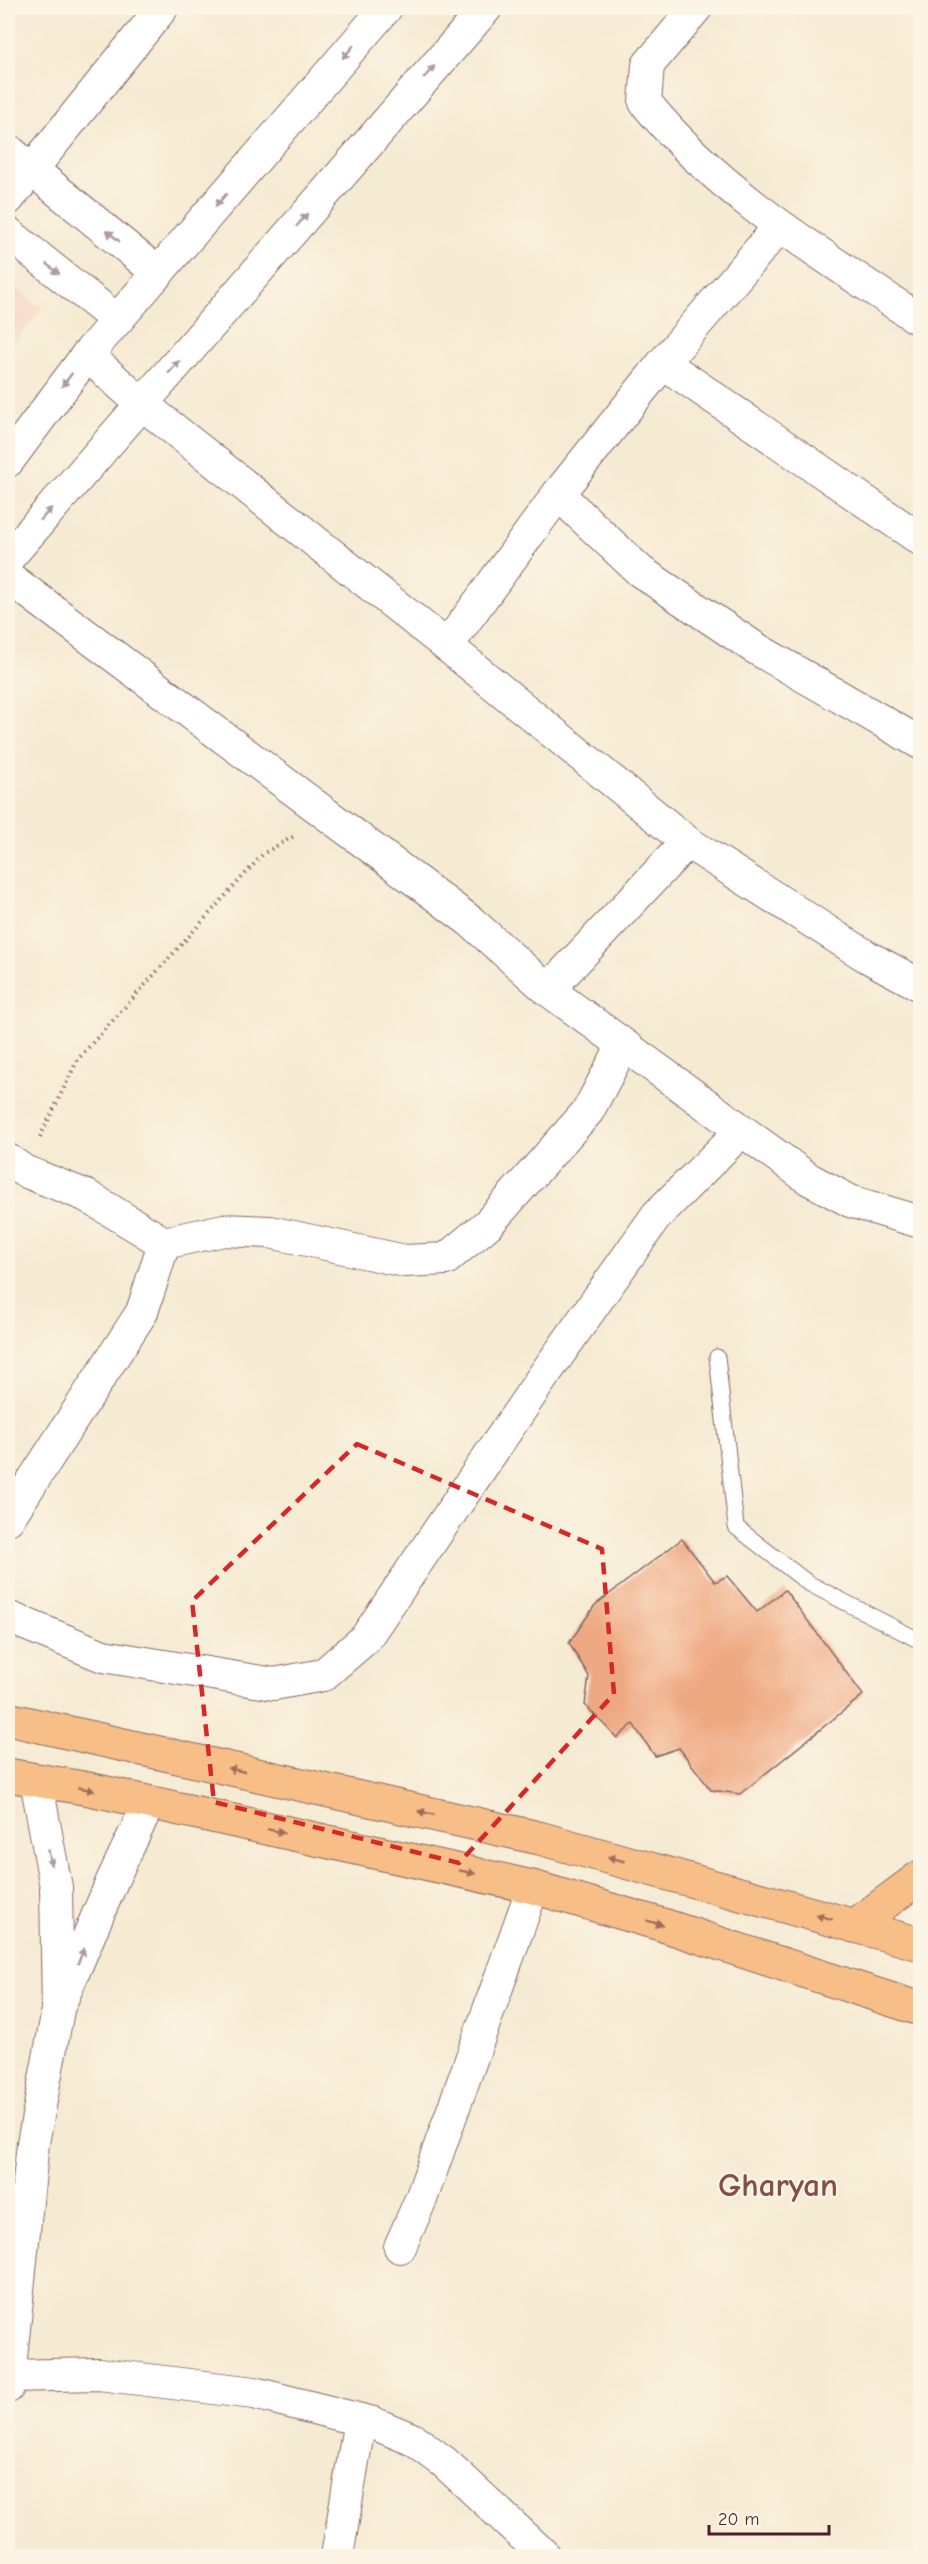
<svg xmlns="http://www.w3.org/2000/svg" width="928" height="2564" font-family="'Comic Neue',sans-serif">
	<rect width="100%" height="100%" fill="#fcf5e5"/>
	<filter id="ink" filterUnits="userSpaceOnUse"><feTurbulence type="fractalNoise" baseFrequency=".0167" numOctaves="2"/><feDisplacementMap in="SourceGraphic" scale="12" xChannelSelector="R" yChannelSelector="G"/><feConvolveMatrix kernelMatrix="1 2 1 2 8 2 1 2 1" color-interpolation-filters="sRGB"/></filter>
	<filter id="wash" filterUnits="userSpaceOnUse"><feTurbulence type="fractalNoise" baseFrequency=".008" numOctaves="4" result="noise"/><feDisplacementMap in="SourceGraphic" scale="24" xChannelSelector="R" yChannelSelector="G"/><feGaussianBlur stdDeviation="1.35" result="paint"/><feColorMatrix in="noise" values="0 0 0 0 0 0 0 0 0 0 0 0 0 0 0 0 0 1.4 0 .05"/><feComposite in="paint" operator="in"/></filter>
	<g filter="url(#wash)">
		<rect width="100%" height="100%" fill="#f5ead2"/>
		<polygon fill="#f5d2c2" points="8,280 42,308 8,351"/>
		<g id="blocks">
			<polygon fill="#efa982" points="682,1539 715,1582 727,1576 757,1612 785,1590 863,1695 740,1794 711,1790 679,1748 655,1756 633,1724 617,1738 585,1705 589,1676 569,1643 595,1605"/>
		</g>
	</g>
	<g filter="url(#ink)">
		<use href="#blocks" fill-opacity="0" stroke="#866665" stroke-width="1.5"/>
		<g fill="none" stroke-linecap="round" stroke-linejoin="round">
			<g stroke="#866665" stroke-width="17">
				<polyline id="service" points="717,1357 736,1527 808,1583 920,1641"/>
			</g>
			<g stroke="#866665" stroke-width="34">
				<g id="minor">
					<path d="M 696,8 L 648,65 L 645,102 C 718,193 824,256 920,320"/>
					<polyline points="8,150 158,273"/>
					<polyline points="8,199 162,8"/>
					<polyline points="8,233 117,320"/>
					<polyline points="87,355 142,404 447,646 687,842 866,956 920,985"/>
					<polyline points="663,363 920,539"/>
					<polyline points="8,461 87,355 386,8"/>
					<polyline points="558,494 640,571 755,648 920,743"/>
					<polyline points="8,558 486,8"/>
					<polyline points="8,577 470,921 548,990 809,1179 850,1201 920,1222"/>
					<polyline points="447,646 558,494 663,363 779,227"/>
					<polyline points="548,990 687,842"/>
					<polyline points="8,1160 24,1171 87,1196 164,1243 142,1312 8,1519"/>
					<polyline points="164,1243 224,1230 270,1232 405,1261 446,1259 488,1224 588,1111 623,1045"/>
					<polyline points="8,1617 103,1656 274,1684 323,1675 365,1639 542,1378 657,1215 741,1131"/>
					<polyline points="60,2004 113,1879 149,1803"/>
					<polyline points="400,2247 421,2199 533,1887"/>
					<polyline points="9,2376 99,2374 254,2393 373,2423 414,2440 444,2462 545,2556"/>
					<polyline points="8,2387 33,2143 58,2010 56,1887 36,1780"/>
					<polyline points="337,2556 360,2420"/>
				</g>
			</g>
			<g stroke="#866665" stroke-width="35">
				<g id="primary">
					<polyline points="8,1719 539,1838 920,1944"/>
					<polyline points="8,1775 89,1789 533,1887 663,1925 920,2009"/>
					<polyline points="854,1926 920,1877"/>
				</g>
			</g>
			<polyline stroke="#866665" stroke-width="4" stroke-dasharray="1.5 4.5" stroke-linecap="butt" points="40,1137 78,1059 264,853 296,835"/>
			<use href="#service" stroke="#fff" stroke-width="15"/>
			<use href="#minor" stroke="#fff" stroke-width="32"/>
			<use href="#primary" stroke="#f7be87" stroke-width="33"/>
		</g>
		<defs><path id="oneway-solid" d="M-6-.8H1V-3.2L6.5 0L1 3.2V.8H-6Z" transform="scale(1.5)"/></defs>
		<g fill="#ae9aa0">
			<use href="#oneway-solid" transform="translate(348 52) rotate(131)"/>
			<use href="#oneway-solid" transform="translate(429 72) rotate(-49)"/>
			<use href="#oneway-solid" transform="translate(221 200) rotate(131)"/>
			<use href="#oneway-solid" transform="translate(302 220) rotate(-49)"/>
			<use href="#oneway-solid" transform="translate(113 236) rotate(-140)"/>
			<use href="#oneway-solid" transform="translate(53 269) rotate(38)"/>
			<use href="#oneway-solid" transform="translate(174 367) rotate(-49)"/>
			<use href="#oneway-solid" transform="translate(67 380) rotate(127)"/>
			<use href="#oneway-solid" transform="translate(46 514) rotate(-49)"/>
			<use href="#oneway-solid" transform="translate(50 1858) rotate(79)"/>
			<use href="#oneway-solid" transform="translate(81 1956) rotate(-67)"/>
		</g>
		<g fill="#a06e59">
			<use href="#oneway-solid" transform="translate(236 1770) rotate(-167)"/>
			<use href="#oneway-solid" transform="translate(86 1789) rotate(11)"/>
			<use href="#oneway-solid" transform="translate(426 1813) rotate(-167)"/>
			<use href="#oneway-solid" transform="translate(276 1831) rotate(12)"/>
			<use href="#oneway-solid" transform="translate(616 1859) rotate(-164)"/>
			<use href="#oneway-solid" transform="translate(467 1872) rotate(12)"/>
			<use href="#oneway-solid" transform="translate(824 1917) rotate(-164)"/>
			<use href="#oneway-solid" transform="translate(655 1923) rotate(17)"/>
		</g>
	</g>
	<path fill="none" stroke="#d62828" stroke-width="4.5" stroke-dasharray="12 8" stroke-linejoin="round" d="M 357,1444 L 602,1549 L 614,1694 L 459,1863 L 214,1802 L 192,1601 Z"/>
	<g text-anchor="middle" stroke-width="4.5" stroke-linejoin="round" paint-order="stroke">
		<g font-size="33" font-weight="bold" fill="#844f49" stroke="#fcf5e5">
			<text x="778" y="2196">Gharyan</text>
		</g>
	</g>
	<rect width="928" height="2564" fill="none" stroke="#fcf5e5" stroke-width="30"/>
	<path d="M709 2525v9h120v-9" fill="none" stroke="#4a1f2b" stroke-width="3"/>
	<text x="718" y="2525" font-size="18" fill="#4a1f2b" stroke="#fcf5e5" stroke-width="4.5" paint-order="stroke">20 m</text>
</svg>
